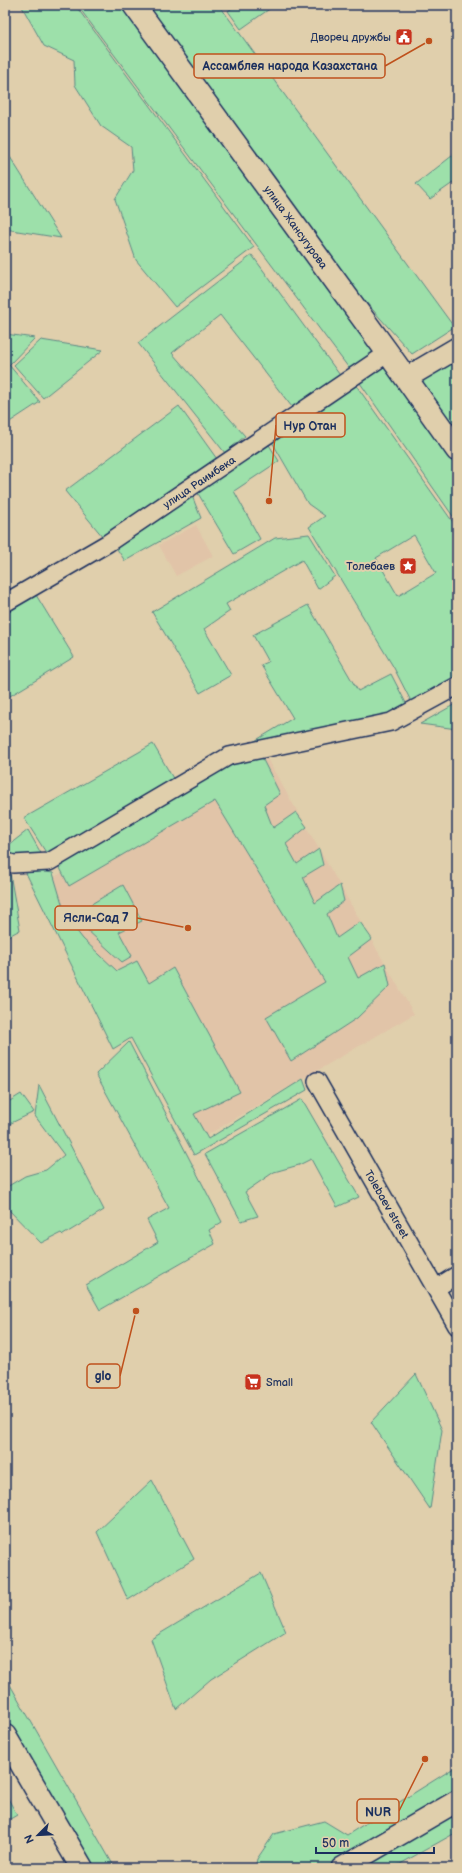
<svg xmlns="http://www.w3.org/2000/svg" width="462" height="1873" font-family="'Balsamiq Sans',sans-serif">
	<rect width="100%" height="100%" fill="#e0cfac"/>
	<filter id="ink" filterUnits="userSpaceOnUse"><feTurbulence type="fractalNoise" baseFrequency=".025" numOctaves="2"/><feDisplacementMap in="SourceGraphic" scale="8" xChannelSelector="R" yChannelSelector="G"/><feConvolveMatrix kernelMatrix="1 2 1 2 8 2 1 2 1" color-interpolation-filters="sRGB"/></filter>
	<g filter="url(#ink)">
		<g fill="#e1c4a8">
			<polygon points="196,525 213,556 176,576 159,545"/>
			<polygon points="266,757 414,1014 192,1144 42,884"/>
		</g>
		<g fill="#9de0aa" stroke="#5c8884" fill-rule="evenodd">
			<polygon points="21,5 75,5 254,247 175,307 136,260 115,199 133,170 131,147 101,126 75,85 74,60 44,46"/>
			<polygon points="77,5 126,5 457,459 457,522 360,383"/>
			<polygon points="134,5 219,5 454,327 412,354 277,202"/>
			<polygon points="236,5 275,5 241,29 228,11"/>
			<polygon points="5,149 61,238 5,229"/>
			<polygon points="457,152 457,180 430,199 416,184"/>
			<polygon points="252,255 342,378 292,407 220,315 172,353 245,436 225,453 138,343"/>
			<polygon points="5,334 35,338 9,365 40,402 5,425"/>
			<polygon points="41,340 103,350 43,398 14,365"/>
			<polygon points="457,348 457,444 406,378"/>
			<path d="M 351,378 L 457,528 L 457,686 L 415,709 L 394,668 L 309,527 L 325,516 L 308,504 L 268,435 ZM 414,535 L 436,573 L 398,596 L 376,558 Z"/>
			<polygon points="179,406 222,466 108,543 65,491"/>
			<polygon points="266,440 279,461 234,491 260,539 234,554 196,490"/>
			<polygon points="192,496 201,518 125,561 115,546"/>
			<polygon points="309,534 335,576 318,589 302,560 226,604 230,611 204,629 231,675 200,693 152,612 275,538"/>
			<polygon points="36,595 74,657 5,699 5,614"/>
			<polygon points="308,605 358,691 391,674 408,707 375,721 243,748 293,718 261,665 268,662 253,635"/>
			<polygon points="457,703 457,729 420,724"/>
			<polygon points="153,744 174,780 47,854 24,818"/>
			<polygon points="260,754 280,794 264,805 273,828 296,812 307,827 286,844 297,864 319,849 323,865 303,877 315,903 340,885 344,901 327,914 337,938 360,922 372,939 348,957 358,978 385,963 390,986 357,1018 291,1061 266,1017 325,982 215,801 69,886 58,864 210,773"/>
			<polygon points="28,830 43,857 5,855 5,848"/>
			<polygon points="24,869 53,873 66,917 83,939 117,971 137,961 149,983 173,968 240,1092 194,1114 208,1139 303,1079 307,1090 194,1155 131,1038 113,1049"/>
			<polygon points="10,874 20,930 5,938 5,877"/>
			<polygon points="123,885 142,921 119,932 132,956 122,962 86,929 78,912"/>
			<polygon points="129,1042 222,1222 209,1230 215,1244 100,1310 86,1285 158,1242 147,1220 169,1208 96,1074"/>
			<polygon points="39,1085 104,1210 63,1235 61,1233 41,1243 5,1206 5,1188 25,1176 46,1170 64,1155 35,1116"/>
			<polygon points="21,1094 34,1112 5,1126 5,1104"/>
			<polygon points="302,1099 359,1197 337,1207 311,1159 299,1165 274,1172 245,1192 258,1216 241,1221 205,1154"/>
			<polygon points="416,1374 442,1430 430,1509 371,1422"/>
			<polygon points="152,1480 194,1559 128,1600 97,1532"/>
			<polygon points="261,1573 286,1632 211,1679 176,1709 151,1639"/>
			<polygon points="5,1676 115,1868 89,1868 5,1723"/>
			<polygon points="457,1766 457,1795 337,1868 255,1868 257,1859 274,1834 324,1821 347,1835"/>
			<polygon points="5,1793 17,1815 5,1822"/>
			<polygon points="457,1810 457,1832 393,1868 357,1868"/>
		</g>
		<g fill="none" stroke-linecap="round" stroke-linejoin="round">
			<g stroke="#1b2f5e" stroke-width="20">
				<g id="minor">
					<polyline points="5,603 108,543 388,353"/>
					<polyline points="5,861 13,864 49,862 229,756 391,722 457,686"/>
					<polyline points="317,1081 457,1326"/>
					<polyline points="436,1288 457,1275"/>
				</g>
			</g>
			<g stroke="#1b2f5e" stroke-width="24">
				<g id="tertiary">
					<polyline points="406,378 457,348"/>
					<polyline points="342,1868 457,1801"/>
				</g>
			</g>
			<g stroke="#1b2f5e" stroke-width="25">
				<g id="secondary">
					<polyline points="134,5 388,353 457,450"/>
					<polyline points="5,1736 82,1868"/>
				</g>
			</g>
			<use href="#minor" stroke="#e0cfac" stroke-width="17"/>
			<use href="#tertiary" stroke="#e0cfac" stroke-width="21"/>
			<use href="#secondary" stroke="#e0cfac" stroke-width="22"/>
		</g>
	</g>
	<defs>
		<g id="civic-square" transform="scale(0.9)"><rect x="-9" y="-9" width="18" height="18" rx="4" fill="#c8321e" stroke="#e0cfac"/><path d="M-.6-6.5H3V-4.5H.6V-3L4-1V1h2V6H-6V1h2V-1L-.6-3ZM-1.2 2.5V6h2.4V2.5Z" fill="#fff"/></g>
		<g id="sight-square" transform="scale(0.9)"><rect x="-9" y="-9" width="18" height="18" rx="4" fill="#c8321e" stroke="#e0cfac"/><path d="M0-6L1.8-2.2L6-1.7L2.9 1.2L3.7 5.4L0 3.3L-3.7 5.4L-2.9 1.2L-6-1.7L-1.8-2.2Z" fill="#fff"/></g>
		<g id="supermarket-square" transform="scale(0.9)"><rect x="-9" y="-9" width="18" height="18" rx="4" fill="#c8321e" stroke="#e0cfac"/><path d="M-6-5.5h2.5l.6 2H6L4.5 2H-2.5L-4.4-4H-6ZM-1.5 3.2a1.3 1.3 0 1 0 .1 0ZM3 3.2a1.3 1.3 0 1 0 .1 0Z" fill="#fff"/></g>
	</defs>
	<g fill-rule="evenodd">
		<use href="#civic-square" x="404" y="37"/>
		<use href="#sight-square" x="408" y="566"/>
		<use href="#supermarket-square" x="253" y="1382"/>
	</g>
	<g text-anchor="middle" stroke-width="4" stroke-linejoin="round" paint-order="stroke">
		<g font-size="11" fill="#1b2f5e" stroke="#e0cfac" text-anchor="end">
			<text x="391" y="41">Дворец дружбы</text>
			<text x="395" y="570">Толебаев</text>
			<text x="266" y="1386" text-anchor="start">Small</text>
		</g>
		<g font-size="11" fill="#1b2f5e" stroke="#e0cfac">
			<text transform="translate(296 227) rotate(54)" y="4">улица Жансугурова</text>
			<text transform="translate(199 482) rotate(-34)" y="4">улица Раимбека</text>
			<text transform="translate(387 1204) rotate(60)" y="4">Tolebaev street</text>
		</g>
	</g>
	<path fill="none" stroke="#bf511c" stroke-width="1.5" d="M429 41L385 66M269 501L276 425M188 928L137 918M136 1311L120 1376M425 1759L399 1811"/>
	<g fill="#bf511c" stroke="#e0cfac" stroke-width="1.5">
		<circle cx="429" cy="41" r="4"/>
		<circle cx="269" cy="501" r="4"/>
		<circle cx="188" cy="928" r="4"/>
		<circle cx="136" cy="1311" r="4"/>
		<circle cx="425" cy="1759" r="4"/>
	</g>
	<g fill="#e0cfac" stroke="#bf511c" stroke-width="1.5">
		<rect x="194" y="54" width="191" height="24" rx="4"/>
		<rect x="276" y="413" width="69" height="24" rx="4"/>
		<rect x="55" y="906" width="82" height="24" rx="4"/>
		<rect x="87" y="1364" width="33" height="24" rx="4"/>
		<rect x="357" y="1799" width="42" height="24" rx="4"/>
	</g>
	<g font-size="12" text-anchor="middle" font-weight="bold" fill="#1b2f5e">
		<text x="290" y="70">Ассамблея народа Казахстана</text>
		<text x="310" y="430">Нур Отан</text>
		<text x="96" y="922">Ясли-Сад 7</text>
		<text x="103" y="1380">glo</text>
		<text x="378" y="1816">NUR</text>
	</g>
	<rect width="462" height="1873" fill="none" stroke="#e0cfac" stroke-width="20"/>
	<rect x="10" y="10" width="442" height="1853" fill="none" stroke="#1b2f5e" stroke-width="1.5" filter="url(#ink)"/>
	<g transform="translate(38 1835) rotate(246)" stroke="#e0cfac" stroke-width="3" paint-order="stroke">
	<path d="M0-3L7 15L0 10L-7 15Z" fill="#1b2f5e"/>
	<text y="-6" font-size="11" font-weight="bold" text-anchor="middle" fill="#1b2f5e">N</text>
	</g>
	<path d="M316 1847v6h118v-6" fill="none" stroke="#1b2f5e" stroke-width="2"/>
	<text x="322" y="1847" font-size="12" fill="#1b2f5e" stroke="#e0cfac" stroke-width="3" paint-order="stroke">50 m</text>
</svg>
